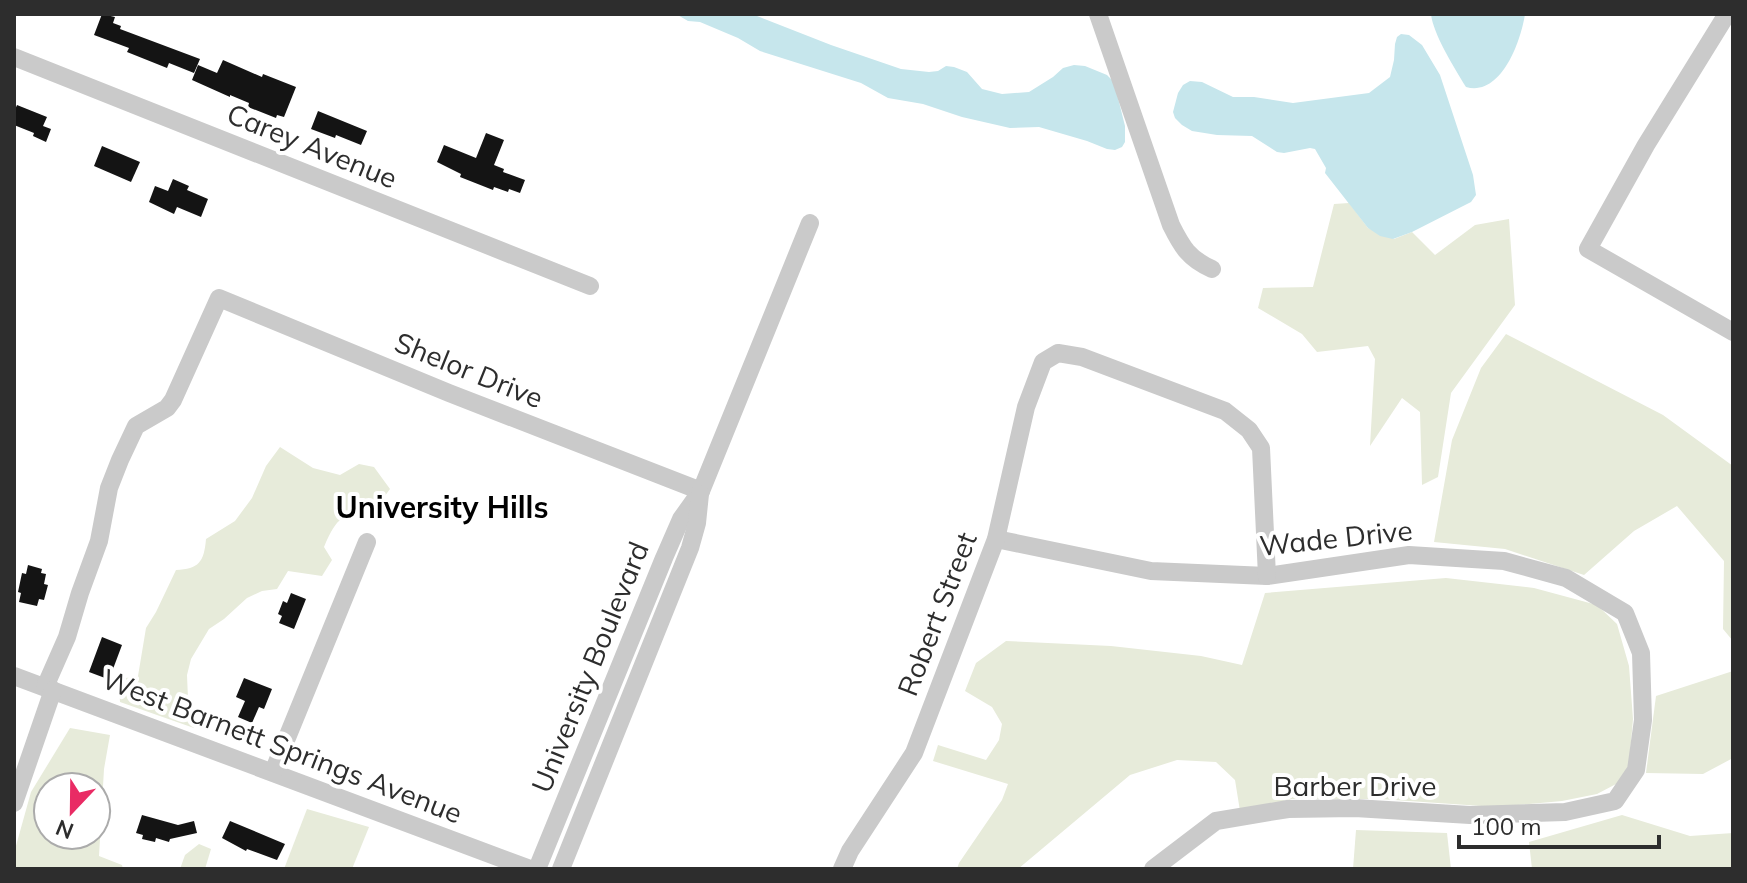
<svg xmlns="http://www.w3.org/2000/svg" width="1747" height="883" font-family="Mulish,sans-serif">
	<rect width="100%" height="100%" fill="#fff"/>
	<g fill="#e7ebda" fill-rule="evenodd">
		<polygon points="1349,203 1368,228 1394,239 1412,232 1435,255 1475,225 1509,219 1515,305 1451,393 1438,477 1422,485 1420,412 1402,398 1370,446 1375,359 1368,346 1317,352 1302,334 1258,308 1263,288 1313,287 1334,204"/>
		<polygon points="1506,334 1663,415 1733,466 1733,641 1723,629 1724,561 1677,506 1634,531 1584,575 1505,549 1434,542 1452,440 1481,368"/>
		<path d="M 280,447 L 313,468 L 340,475 L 359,464 L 374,467 L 390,489 L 376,508 C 343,514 337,516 324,547 L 332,560 L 322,576 L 288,571 L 277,589 L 262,591 L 247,598 L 224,619 L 209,629 L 191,659 L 187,675 L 188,699 L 194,728 L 120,702 L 119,688 L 126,678 L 138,676 L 146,628 L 156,612 L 176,570 C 199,569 204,562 206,539 L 235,521 L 252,498 L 266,466 Z"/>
		<polygon points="1446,578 1534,588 1597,605 1617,624 1629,666 1633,719 1629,765 1618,783 1597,794 1562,801 1496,807 1380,799 1292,799 1240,811 1235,780 1216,762 1177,760 1130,775 1018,869 957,869 959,863 1002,800 1008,784 933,761 938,745 986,760 999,740 1002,724 992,707 965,691 976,663 1006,641 1111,646 1201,656 1242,665 1265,593"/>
		<polygon points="1733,671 1733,758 1703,774 1646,773 1656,696"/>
		<path d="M 70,728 L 110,735 L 104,769 L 99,856 L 122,865 L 123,869 L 14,869 L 14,853 L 31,792 ZM 96,787 L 96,835 L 48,835 L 48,787 Z"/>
		<polygon points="307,809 369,827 352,869 284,869"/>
		<polygon points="1622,815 1690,836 1733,833 1733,869 1532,869 1529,842"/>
		<polygon points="1356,830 1447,833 1451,869 1353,869"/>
		<polygon points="199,844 211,849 205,869 180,869 185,855"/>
	</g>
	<g fill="#c6e6ec">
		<polygon points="676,14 752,14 831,45 901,69 929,72 938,71 946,66 954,67 967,72 982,89 1002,94 1029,92 1053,77 1063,68 1074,65 1085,66 1107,75 1114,82 1125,126 1125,142 1122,147 1115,150 1107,149 1087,141 1039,127 1010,128 962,117 923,104 888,98 861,83 760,51 738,38 700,22 688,21"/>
		<path d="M 1431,14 L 1525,14 C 1521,41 1501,97 1466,87 C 1455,69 1433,34 1431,14 Z"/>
		<polygon points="1401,34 1409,35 1422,45 1440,75 1473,175 1476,195 1471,202 1412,232 1393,239 1380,236 1368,228 1325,173 1326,168 1315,149 1310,148 1284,153 1277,152 1252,136 1217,135 1192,131 1182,125 1175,118 1173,112 1178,93 1183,85 1190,81 1202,82 1233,97 1254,97 1293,103 1369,93 1390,77 1394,60 1395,44 1397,37"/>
	</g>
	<g fill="#141414">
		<polygon points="102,14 115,17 113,23 121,26 120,29 200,59 194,73 169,63 167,68 127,52 129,48 94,35"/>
		<polygon points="223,60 262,77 263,74 296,87 284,117 277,115 276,118 248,107 249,103 230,95 230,97 192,80 198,65 217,73"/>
		<polygon points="17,105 47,117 43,126 51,129 46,142 33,136 34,133 14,125 14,112"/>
		<polygon points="318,111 367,131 361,145 336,135 335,138 311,129"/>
		<polygon points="486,133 504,140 494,165 504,169 503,172 525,180 520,193 509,189 508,192 494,187 493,190 460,177 461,174 437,162 444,145 476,158"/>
		<polygon points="102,146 140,162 131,182 94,166"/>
		<polygon points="173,179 189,186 187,190 208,199 201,217 177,207 174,214 149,202 155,186 168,191"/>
		<polygon points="28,565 42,569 41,573 46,574 44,584 48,585 44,600 39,599 37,606 19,602 21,593 18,592 22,573 26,574"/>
		<polygon points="291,593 306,599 294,629 279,623 282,616 278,614 283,601 287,603"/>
		<polygon points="102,637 122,645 113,669 108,668 105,678 89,672"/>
		<polygon points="244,678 272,689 264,709 259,707 252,723 238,717 245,701 236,697"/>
		<polygon points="142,815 178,825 194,821 197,833 170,839 169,842 156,838 155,842 142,839 143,835 136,833"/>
		<polygon points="230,821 285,844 277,860 247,849 246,851 222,838"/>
	</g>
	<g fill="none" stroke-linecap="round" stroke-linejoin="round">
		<g stroke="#cacaca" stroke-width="18">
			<path d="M 1098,14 L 1171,225 C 1182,247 1189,259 1212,269"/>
			<polyline points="1727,14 1646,145 1588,249 1733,332"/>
			<polyline points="14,57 590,286"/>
			<polyline points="996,539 1151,571 1267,576 1409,555 1504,561 1566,578 1625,613 1641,653 1643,720 1636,770 1615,801 1565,812 1470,815 1355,808 1288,809 1216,821 1153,869"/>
			<polyline points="14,676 530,869"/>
			<polyline points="45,687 67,637 80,593 99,541 109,488 120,460 136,426 167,408 173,400 219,298 449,393 701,491"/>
			<polyline points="273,772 367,542"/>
			<polyline points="14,803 53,690"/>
			<polyline points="537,869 664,558 681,519 701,491 810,223"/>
			<polyline points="561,869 690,548 697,523 700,494"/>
			<polyline points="842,869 850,851 914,753 996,539 1026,407 1043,362 1058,353 1082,357 1225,411 1249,430 1261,448 1267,576"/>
		</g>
	</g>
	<g text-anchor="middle" stroke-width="8" stroke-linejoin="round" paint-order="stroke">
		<g font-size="28" fill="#2d2d2d" stroke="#fff">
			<text transform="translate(312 146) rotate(22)" y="10">Carey Avenue</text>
			<text transform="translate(469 370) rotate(22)" y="10">Shelor Drive</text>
			<text transform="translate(1336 538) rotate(-6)" y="10">Wade Drive</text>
			<text transform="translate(937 614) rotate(-69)" y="10">Robert Street</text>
			<text transform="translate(590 667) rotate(-68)" y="10">University Boulevard</text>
			<text transform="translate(282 746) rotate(21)" y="10">West Barnett Springs Avenue</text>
			<text x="1355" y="796">Barber Drive</text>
		</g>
		<g font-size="30" font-weight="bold" fill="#000" stroke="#fff">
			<text x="442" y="518">University Hills</text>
		</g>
	</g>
	<rect width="1747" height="883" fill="none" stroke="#2d2d2d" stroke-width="32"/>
	<g transform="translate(72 811) rotate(202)"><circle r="38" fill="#ffffff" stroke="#ababab" stroke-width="2"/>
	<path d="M0-6L14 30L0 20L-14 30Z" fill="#e92b64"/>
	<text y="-12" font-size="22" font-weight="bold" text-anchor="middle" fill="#2d2d2d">N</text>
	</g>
	<path d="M1459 835v12h200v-12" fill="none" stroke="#2d2d2d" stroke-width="4"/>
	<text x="1471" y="835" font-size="24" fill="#2d2d2d" stroke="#ffffff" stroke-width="6" paint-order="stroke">100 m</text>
</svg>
